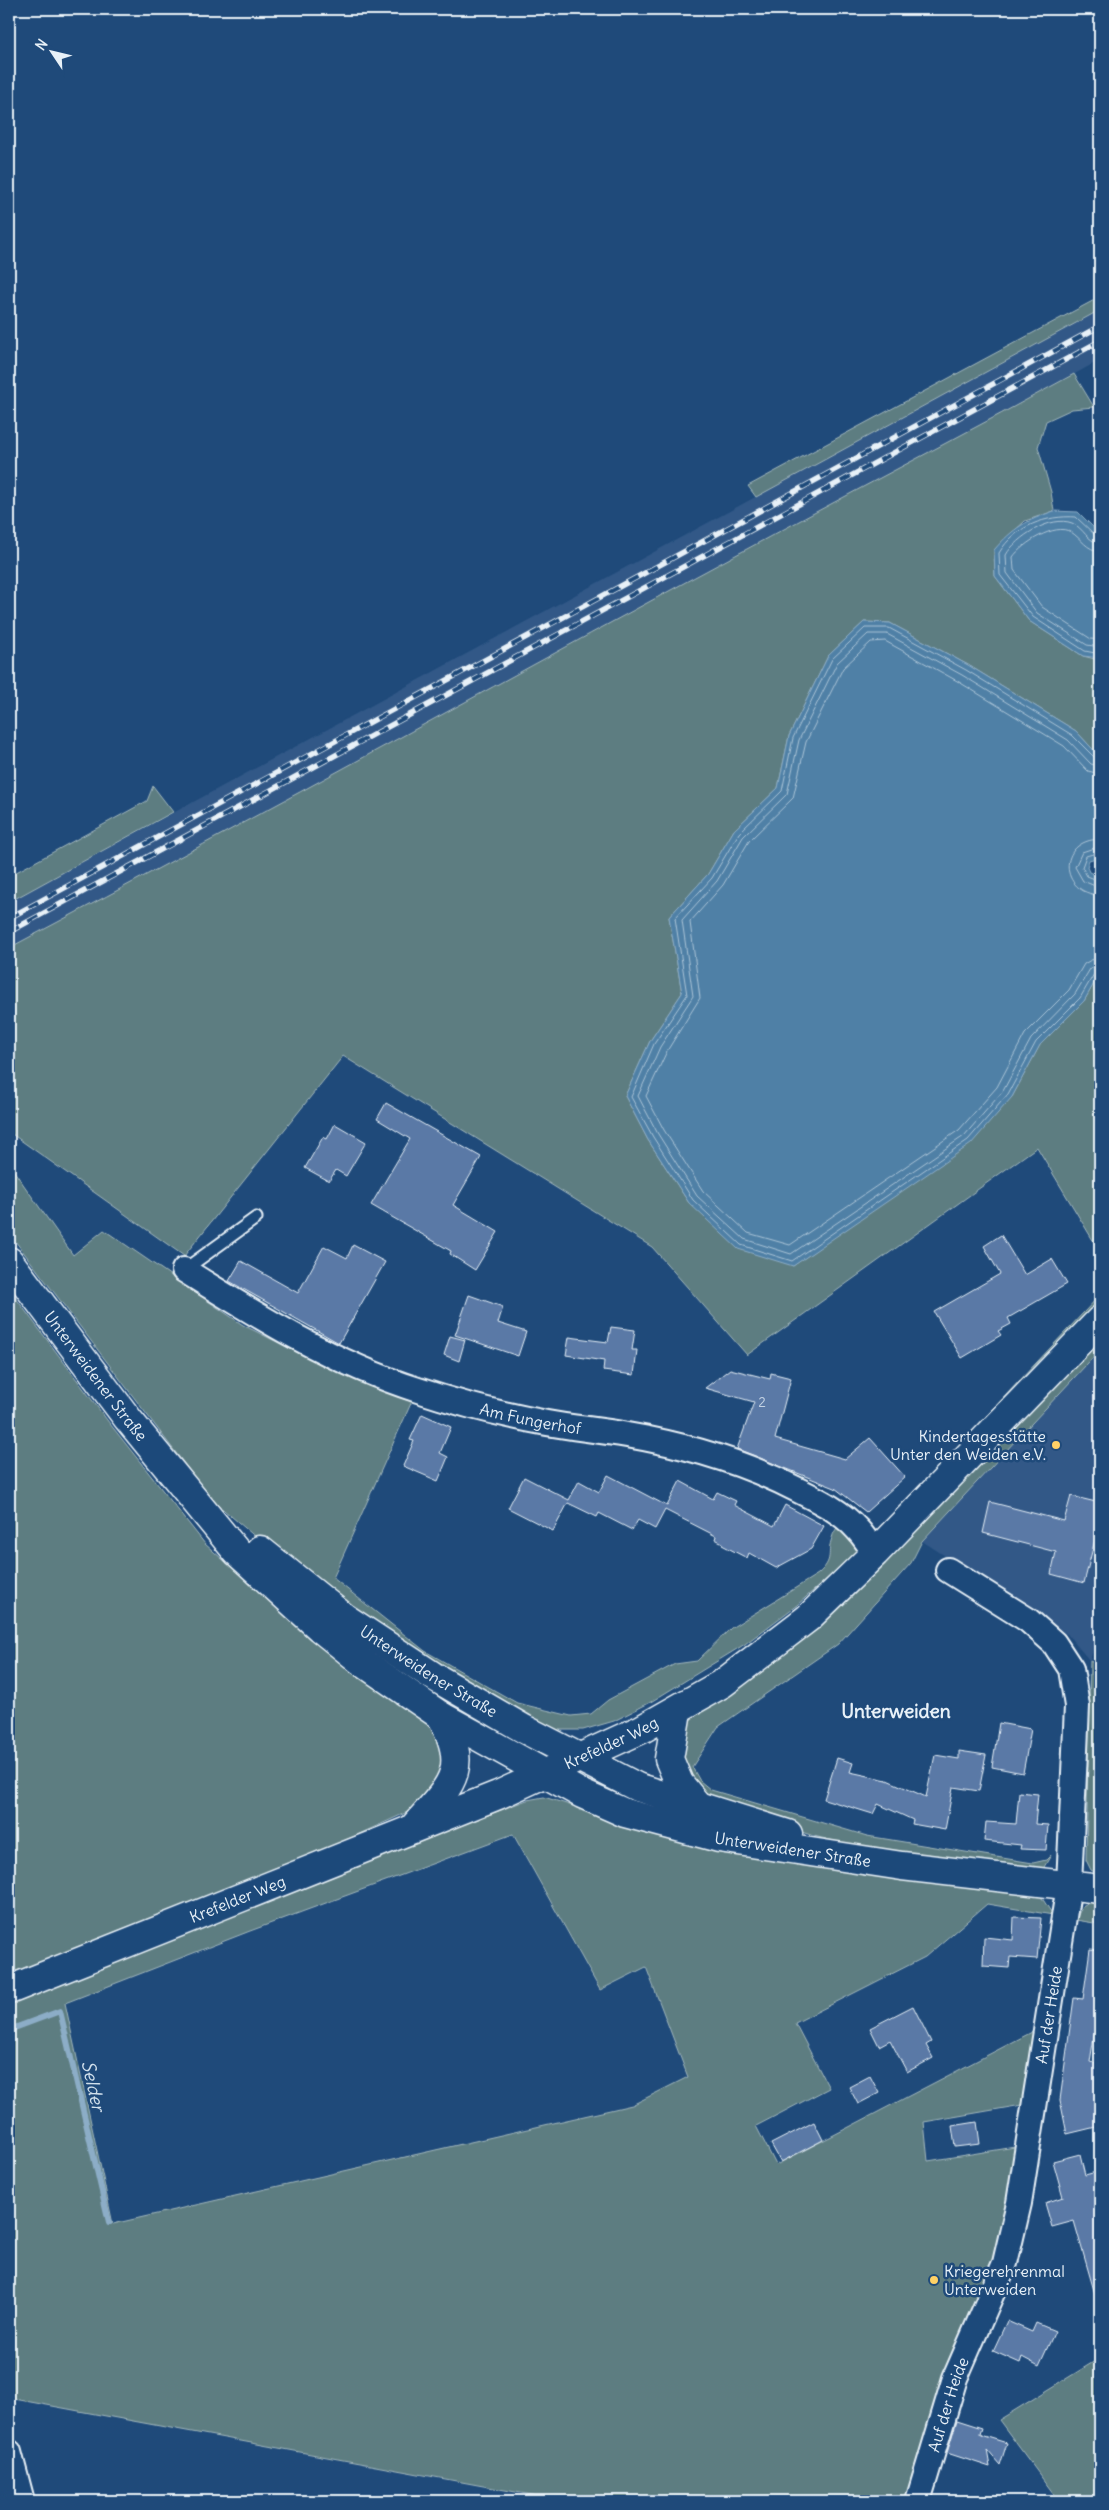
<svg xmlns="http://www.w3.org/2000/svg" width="1109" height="2510" font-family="Delius,sans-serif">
	<rect width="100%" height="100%" fill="#1f4a7a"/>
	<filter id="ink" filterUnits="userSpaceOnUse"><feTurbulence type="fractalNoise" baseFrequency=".02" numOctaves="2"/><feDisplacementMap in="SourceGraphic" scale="10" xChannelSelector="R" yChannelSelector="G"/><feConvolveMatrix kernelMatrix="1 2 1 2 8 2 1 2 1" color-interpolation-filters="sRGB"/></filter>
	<g filter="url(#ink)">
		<g fill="#315887">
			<polygon points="1100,310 1100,360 935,451 787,527 202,846 9,948 9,902"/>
			<polygon points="1100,1350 1100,1625 1090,1661 1067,1634 922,1541"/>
		</g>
		<g fill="#5d7d81" stroke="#a2b7bc" fill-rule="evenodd">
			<polygon points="1100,297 1100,310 756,497 748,486"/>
			<path d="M 1074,374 L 1094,407 L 1072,409 L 1046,421 L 1038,447 L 1051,492 L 1054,511 L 1025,521 L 994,550 L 995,576 L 1029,621 L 1083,656 L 1095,659 L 1100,664 L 1100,757 L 1076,731 L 968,665 L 890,623 L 864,622 L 828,656 L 789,736 L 778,788 L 734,830 L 708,874 L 669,917 L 682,993 L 650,1041 L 625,1096 L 648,1140 L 689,1203 L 793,1266 L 852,1224 L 1012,1097 L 1040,1045 L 1084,1001 L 1100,973 L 1100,1252 L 1037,1147 L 747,1355 L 652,1247 L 343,1056 L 184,1256 L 9,1132 L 9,948 C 269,811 525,668 784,529 C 881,477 978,427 1074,374 Z"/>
			<polygon points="153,786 173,812 9,902 9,876 147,801"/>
			<path d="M 9,1164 L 73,1255 L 104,1230 L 243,1325 L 305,1356 L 412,1401 L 333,1578 L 425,1651 L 517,1703 L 571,1716 L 591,1714 L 608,1700 L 675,1664 L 697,1661 L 731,1628 L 818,1574 C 835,1559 826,1554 832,1538 C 833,1533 837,1528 840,1523 L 858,1542 L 856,1553 L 797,1605 L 745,1644 L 649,1703 L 614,1721 L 583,1730 L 558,1730 L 513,1712 L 312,1585 L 211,1499 L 9,1233 Z"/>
			<polygon points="9,1289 110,1424 205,1544 343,1665 430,1725 441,1746 443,1779 414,1809 291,1865 9,1978"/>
			<polygon points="1100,1295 1100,1300 897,1511"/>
			<polygon points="1100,1333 1100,1350 922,1541 911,1563 838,1644 718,1727 692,1767 700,1781 711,1790 867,1836 1033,1863 1046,1860 1051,1855 1040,1874 862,1848 814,1836 701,1800 686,1790 675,1737 684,1725 802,1634"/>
			<polygon points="1090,1661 1100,1666 1100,1875 1091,1870 1086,1860"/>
			<path d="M 544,1797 L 595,1813 L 1040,1895 L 1053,1915 L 987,1904 L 925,1957 L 795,2023 L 829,2088 L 756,2126 L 776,2165 L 1034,2031 L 1022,2105 L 924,2122 L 928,2161 L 1015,2147 L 1005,2211 L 981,2309 L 909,2501 L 564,2501 L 9,2398 L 9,2002 L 232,1912 L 527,1800 ZM 513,1834 L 600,1990 L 646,1967 L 688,2077 L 632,2105 L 113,2224 L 65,2003 L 250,1931 Z"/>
			<polygon points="1094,1900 1100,1901 1100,1924 1076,1920 1082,1906"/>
			<polygon points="1100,2358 1100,2501 1059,2501 999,2420"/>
		</g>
		<g fill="#4f80a6" stroke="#8cadc7">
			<path d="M 1054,511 L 1078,512 L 1100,534 L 1100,658 L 1083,656 L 1029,621 L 995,576 L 994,550 C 1014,527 1026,521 1054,511 Z"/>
			<polygon points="864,622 890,623 968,665 1076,731 1100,757 1100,857 1089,860 1087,867 1089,872 1100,877 1100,973 1084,1001 1040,1045 1012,1097 971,1144 793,1266 738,1249 689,1203 648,1140 625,1096 650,1041 682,993 669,917 708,874 734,830 778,788 789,736 828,656"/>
		</g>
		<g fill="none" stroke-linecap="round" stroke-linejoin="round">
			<g stroke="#abc4d7" stroke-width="1">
				<path d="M 1100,537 L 1095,535 L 1076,517 C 1046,515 1015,526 999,553 L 1000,575 L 1033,617 L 1085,651 L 1100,654"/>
				<path d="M 1100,543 C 1087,542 1084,528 1072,523 C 1051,515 1016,537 1006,555 L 1007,573 L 1037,613 L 1087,645 L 1100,647"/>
				<path d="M 1100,551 C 1086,550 1082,539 1071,532 C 1055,522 1022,544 1013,557 L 1014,570 L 1042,607 L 1091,639 L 1100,640"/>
				<polyline points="1100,760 1095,758 1072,735 966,670 889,628 865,628 832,659 793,738 782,791 739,833 712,878 675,918 687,995 654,1044 631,1097 653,1137 693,1200 741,1245 792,1261 968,1140 1008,1094 1036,1042 1080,998 1094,974 1100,972"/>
				<polyline points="1100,766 1091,764 1068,740 962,675 887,634 868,634 837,663 799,740 787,794 743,837 717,881 682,920 693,996 660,1047 638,1096 658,1134 697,1196 744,1239 791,1254 964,1136 1003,1091 1031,1039 1075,994 1090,969 1100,966"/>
				<polyline points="1100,774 1088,771 1064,746 959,682 885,641 871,642 843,668 806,742 793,798 749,841 723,885 690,922 700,998 667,1051 646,1096 664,1130 703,1191 748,1233 790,1245 959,1130 997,1087 1025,1034 1069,990 1084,964 1091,960 1100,958"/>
				<path d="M 1100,839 C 1056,840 1059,894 1100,895"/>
				<polyline points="1100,846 1082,852 1075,867 1083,881 1100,888"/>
				<polyline points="1100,852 1086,856 1082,867 1087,876 1100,881"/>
			</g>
			<polyline stroke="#8cadc7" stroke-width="6" points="9,2030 60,2011 109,2222"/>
		</g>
		<g fill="#5a79a6" stroke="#e8f1f8">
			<polygon points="386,1103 481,1157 453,1205 498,1232 475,1270 450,1254 451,1251 371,1205 410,1139 377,1119"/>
			<polygon points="335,1124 366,1142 346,1176 336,1170 329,1181 305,1168 323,1137 327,1139"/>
			<polygon points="1001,1235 1025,1275 1052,1259 1067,1284 1008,1318 1011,1324 998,1331 1001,1335 962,1358 934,1312 1000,1274 984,1246"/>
			<polygon points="353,1245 385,1262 339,1343 229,1281 241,1261 298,1293 324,1246 347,1258"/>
			<polygon points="469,1295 503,1307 498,1323 526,1332 518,1356 455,1335"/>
			<polygon points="611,1327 635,1330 632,1350 637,1350 634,1375 603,1371 604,1361 566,1355 569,1337 608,1342"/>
			<polygon points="450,1336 465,1340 459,1361 444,1355"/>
			<polygon points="730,1369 770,1379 771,1373 791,1378 775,1439 845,1459 870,1438 905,1477 866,1512 835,1488 737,1449 754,1402 705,1388"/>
			<polygon points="422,1414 451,1427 440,1453 448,1457 438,1481 403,1466 414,1441 410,1440"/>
			<polygon points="608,1475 667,1506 680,1481 713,1499 717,1492 736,1501 734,1505 774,1526 785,1505 824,1526 811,1549 776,1568 749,1553 747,1558 722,1545 723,1543 715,1539 716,1536 665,1510 655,1529 638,1520 632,1530 599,1513 597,1517 568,1503 553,1531 508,1508 524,1477 569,1500 579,1481 599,1492"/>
			<polygon points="1071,1496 1100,1503 1100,1520 1084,1583 1051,1574 1056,1552 983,1533 990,1502 1064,1521"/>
			<polygon points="999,1723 1031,1729 1023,1773 992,1767"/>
			<polygon points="959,1751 986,1755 979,1791 953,1787 945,1830 912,1824 913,1820 878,1804 873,1814 824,1799 837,1758 853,1763 850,1772 887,1780 926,1797 935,1755 959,1759"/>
			<polygon points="1019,1792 1038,1794 1035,1824 1048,1825 1046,1850 1020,1849 1021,1845 984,1841 986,1822 1016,1824"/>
			<polygon points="1014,1917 1041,1918 1037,1959 1010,1957 1009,1968 983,1966 984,1937 1013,1940"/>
			<polygon points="1090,1949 1100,1950 1100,2024 1096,2024 1090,2062 1100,2064 1100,2126 1067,2134 1060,2100 1074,1998 1083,1999"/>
			<polygon points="913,2006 931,2042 926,2045 933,2058 907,2072 890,2040 879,2046 870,2028"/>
			<polygon points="870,2076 879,2093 858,2104 849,2087"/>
			<polygon points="814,2122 823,2140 781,2162 771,2144"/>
			<polygon points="977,2122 980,2144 955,2147 952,2126"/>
			<polygon points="1080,2154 1085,2175 1100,2171 1100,2294 1095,2294 1074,2221 1052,2227 1045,2203 1063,2197 1053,2161"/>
			<polygon points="1007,2321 1032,2332 1036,2323 1055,2331 1039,2366 1022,2357 1020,2363 993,2351"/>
			<polygon points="957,2420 982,2428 980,2434 984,2436 1007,2443 1000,2465 987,2450 990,2467 947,2453"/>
		</g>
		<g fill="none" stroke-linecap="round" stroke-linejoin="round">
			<g stroke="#e8f1f8" stroke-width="15">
				<polyline id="lane" points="184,1270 256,1218"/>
			</g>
			<g stroke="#e8f1f8" stroke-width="28">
				<g id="street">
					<path id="s1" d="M 184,1270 C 259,1317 333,1363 418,1390 C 460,1404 504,1415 547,1423 C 574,1428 600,1430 627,1435 C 686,1445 746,1463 800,1491 C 820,1501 842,1512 857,1529 C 864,1536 869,1545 875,1553"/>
					<polyline points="9,2452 22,2501"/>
					<path id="s2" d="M 918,2501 L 955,2378 L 1005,2263 L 1019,2203 L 1069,1885 L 1077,1706 L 1071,1669 L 1054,1643 L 1028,1620 L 948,1570"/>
				</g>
			</g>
			<g stroke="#e8f1f8" stroke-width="31">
				<g id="secondary">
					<path id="s3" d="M 9,1261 L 128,1419 L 237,1552 L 320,1628 L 361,1661 L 441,1716 L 582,1794 L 625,1813 L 719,1838 L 902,1866 L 1100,1889"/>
					<path id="s4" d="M 260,1550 L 345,1618 L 433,1676 L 524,1729 L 637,1787 L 788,1834"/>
					<polyline points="677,1711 669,1759 679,1783 698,1806"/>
					<path d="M 413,1828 C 449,1787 472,1771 441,1716"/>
					<path id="s5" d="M 9,1990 L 498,1795 L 642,1729 L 723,1683 L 808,1618 L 875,1553 L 1100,1320"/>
				</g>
			</g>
			<use href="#lane" stroke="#1f4a7a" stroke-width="11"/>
			<use href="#street" stroke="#1f4a7a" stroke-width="24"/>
			<use href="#secondary" stroke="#1f4a7a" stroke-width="28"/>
			<g stroke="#e8f1f8" stroke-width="5.5">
				<g id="rail">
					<polyline points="9,918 1100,326"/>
					<polyline points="9,932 1100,341"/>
				</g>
			</g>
			<use href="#rail" stroke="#1f4a7a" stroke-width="4" stroke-dasharray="11" stroke-linecap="butt"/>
		</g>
	</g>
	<g fill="#ffd166" stroke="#1f4a7a" stroke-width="2">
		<circle cx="1056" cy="1445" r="5"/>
		<circle cx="934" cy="2280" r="5"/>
	</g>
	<g text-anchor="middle" stroke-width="5" stroke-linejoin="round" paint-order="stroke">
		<g font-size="14" fill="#c4d3e4">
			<text x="762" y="1407">2</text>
		</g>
		<g font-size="16" fill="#e8f1f8" stroke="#1f4a7a">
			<text dy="6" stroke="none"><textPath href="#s3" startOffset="144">Unterweidener Straße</textPath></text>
			<text dy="6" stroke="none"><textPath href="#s1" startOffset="380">Am Fungerhof</textPath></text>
			<text dy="6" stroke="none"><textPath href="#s4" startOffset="208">Unterweidener Straße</textPath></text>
			<text dy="6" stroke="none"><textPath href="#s5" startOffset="651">Krefelder Weg</textPath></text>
			<text dy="6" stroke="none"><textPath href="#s3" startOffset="1012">Unterweidener Straße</textPath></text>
			<text dy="6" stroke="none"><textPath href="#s5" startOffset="246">Krefelder Weg</textPath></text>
			<text dy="6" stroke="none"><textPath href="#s2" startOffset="506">Auf der Heide</textPath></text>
			<text dy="6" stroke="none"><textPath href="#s2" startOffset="101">Auf der Heide</textPath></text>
		</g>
		<g font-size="16" fill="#e8f1f8" stroke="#1f4a7a" text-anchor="end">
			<text x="1046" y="1442">Kindertagesstätte<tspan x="1046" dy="18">Unter den Weiden e.V.</tspan></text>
			<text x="944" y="2277" text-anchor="start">Kriegerehrenmal<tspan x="944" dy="18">Unterweiden</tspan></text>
		</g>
		<g font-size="18" font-style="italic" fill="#d1e0ec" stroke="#1f4a7a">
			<text transform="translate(93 2086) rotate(77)" y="6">Selder</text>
		</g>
		<g font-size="19" font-weight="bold" fill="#e8f1f8" stroke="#1f4a7a">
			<text x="896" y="1718">Unterweiden</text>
		</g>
	</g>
	<rect width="1109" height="2510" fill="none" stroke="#1f4a7a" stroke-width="30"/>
	<rect x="15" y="15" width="1079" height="2480" fill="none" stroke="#e8f1f8" stroke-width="2" filter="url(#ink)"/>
	<g transform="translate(52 52) rotate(305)" stroke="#1f4a7a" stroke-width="4" paint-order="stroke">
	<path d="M0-4L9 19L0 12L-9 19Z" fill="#e8f1f8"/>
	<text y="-8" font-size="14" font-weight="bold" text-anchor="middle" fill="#e8f1f8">N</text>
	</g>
</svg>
